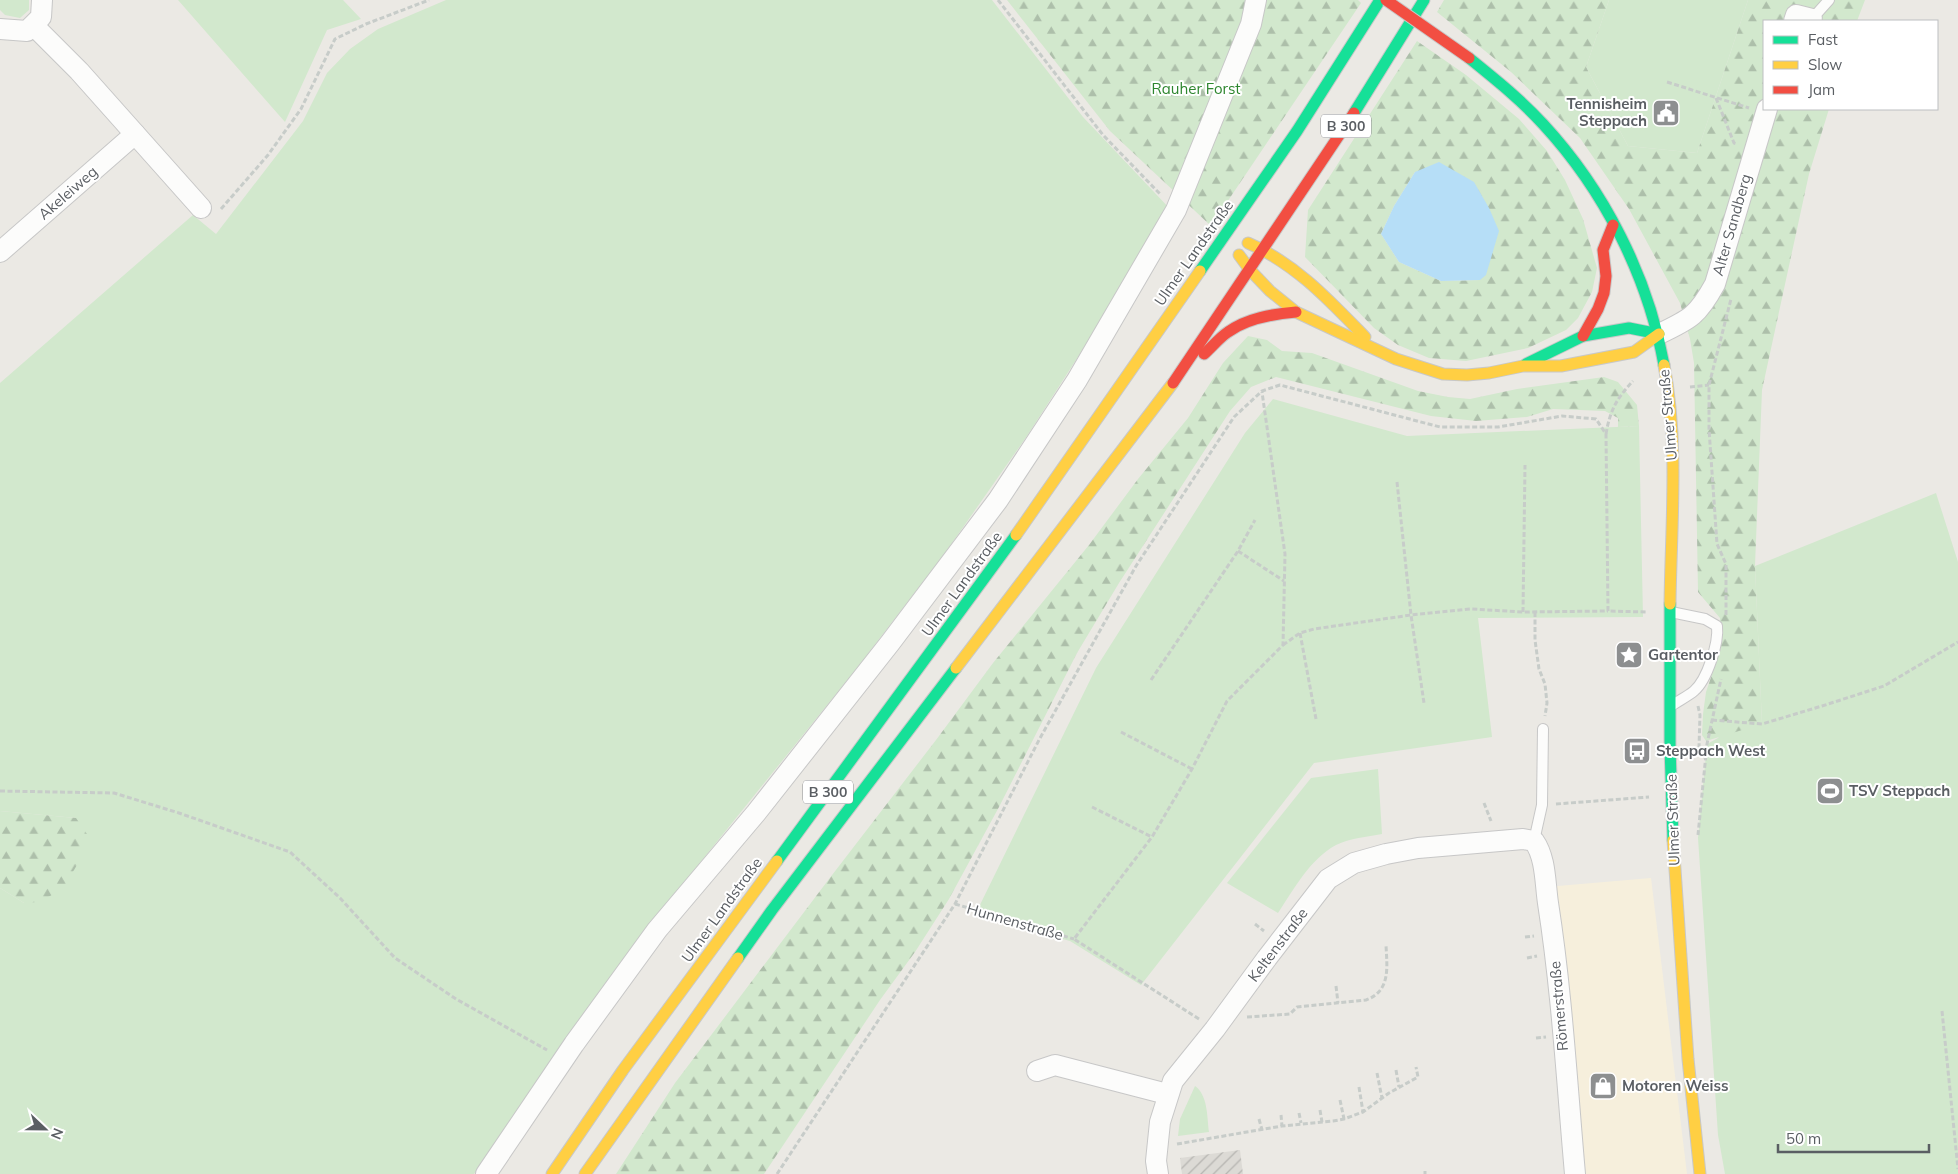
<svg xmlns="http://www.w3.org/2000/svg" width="1958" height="1174" font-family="Mulish,sans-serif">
	<defs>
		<pattern id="industrial-furrows" width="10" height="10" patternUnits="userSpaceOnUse" patternTransform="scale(1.25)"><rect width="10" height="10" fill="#dcdad5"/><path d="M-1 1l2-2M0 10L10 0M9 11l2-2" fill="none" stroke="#b5b4b0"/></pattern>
		<pattern id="forest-firs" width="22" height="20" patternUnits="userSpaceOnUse" patternTransform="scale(1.25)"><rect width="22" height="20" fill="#d2e8cd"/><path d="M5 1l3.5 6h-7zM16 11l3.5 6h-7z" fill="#adbfaa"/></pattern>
	</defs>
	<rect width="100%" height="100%" fill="#ebe9e4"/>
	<polygon fill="#f6efdc" points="1651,878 1687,1174 1575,1174 1546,887"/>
	<polygon fill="url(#industrial-furrows)" points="1240,1150 1243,1174 1182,1174 1180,1158"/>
	<g fill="#d2e8cd">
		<polygon points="0,0 29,0 29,10 20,18 5,15 0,10"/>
		<polygon points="178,0 343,0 361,19 327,30 285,122"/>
		<polygon points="446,0 992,0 1083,117 1172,211 1027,436 945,553 857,668 674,895 558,1053 474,1174 0,1174 0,888 24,903 76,818 0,811 0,383 193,215 216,234 303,121 327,73 350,49 378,29"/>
		<polygon points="1609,0 1748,0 1697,153 1628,146 1586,67"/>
		<polygon points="1273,399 1407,436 1639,426 1643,617 1478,618 1492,737 1314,763 1141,985 1070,941 975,915 1096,668 1245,433"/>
		<polygon points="1936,493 1958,562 1958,1174 1725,1174 1718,1135 1698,838 1707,744 1718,738 1727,723 1762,724 1755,566"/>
		<path d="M 1378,769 L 1382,834 C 1367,837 1350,838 1336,845 C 1310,859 1294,889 1278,913 L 1227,883 L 1311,778 Z"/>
		<path d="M 1195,1086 C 1208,1095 1207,1117 1209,1132 L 1178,1136 L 1180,1119 Z"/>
	</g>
	<g fill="url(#forest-firs)" fill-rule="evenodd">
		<polygon points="1007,0 1358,0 1361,3 1211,226 1110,131"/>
		<polygon points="1444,0 1609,0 1586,67 1628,146 1697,153 1748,0 1865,0 1857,21 1764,21 1764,109 1829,109 1809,174 1762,390 1755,566 1762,724 1706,741 1702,735 1703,714 1706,692 1721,648 1720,618 1698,592 1694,363 1690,339 1680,303 1629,209 1580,138 1511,72 1437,12"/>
		<path d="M 1417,41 L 1466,75 L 1519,119 L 1547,151 L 1565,180 L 1583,219 L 1597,268 L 1592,292 L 1578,318 L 1566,330 L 1528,348 L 1466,361 L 1429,358 L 1398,345 L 1374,328 L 1305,257 L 1308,210 ZM 1415,172 L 1480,280 L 1441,281 L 1399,262 L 1381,234 L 1394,206 Z"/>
		<polygon points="1248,336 1267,340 1282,351 1312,353 1418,391 1448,397 1470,399 1517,389 1604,377 1618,382 1637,405 1639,426 1618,427 1618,418 1605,411 1553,409 1527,417 1476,421 1431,416 1276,377 1251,387 1230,411 1119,583 1077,653 999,807 949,899 915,952 880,1000 764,1174 616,1174 675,1083 829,879 936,740 993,663 1089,545 1138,479 1188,418 1223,363"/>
		<polygon points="0,811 76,818 89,837 77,865 62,890 38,902 24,903 0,888"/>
	</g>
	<polygon fill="#b6def7" points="1439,162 1474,182 1489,208 1499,231 1486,275 1480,280 1441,281 1399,262 1381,234 1394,206 1415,172"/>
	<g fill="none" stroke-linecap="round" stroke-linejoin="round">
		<g stroke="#c7c7c7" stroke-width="12">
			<g id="lane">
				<polyline points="1812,19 1829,0"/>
				<path d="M 1671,612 L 1705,619 L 1717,626 C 1719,643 1707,680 1694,691 C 1688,696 1680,700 1674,704"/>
				<polyline points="1534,841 1542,805 1543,729"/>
			</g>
		</g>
		<g stroke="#c7c7c7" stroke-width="22">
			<g id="street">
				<polyline points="1794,21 1796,15 1812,19"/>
				<polyline points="34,26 79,71 201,208"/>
				<polyline points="0,29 27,31 41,17 42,0"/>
				<polyline points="0,252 135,134"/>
				<path d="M 1659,334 C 1691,319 1698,315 1715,284 L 1767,109"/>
				<polyline points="1037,1071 1055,1065 1167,1094"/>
				<polyline points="486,1174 574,1044 657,930 756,813 890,643 998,500 1077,380 1176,210 1251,24 1256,0"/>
				<path d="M 1158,1174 L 1156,1161 L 1160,1122 L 1173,1081 L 1215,1029 L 1267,958 L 1328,879 L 1354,863 L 1386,854 L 1418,848 L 1523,839 L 1534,841 C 1546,858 1545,883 1548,903 C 1562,993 1567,1084 1575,1174"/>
			</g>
		</g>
		<g stroke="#c8c8c8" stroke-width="13">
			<g id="fast">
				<path d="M 1469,58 C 1495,79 1520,99 1543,124 C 1604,190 1648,276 1664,365"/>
				<polyline points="1354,113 1424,0"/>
				<polyline points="1200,271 1297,131 1380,0"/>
				<polyline points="1526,364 1583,336 1629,328 1659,334"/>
				<polyline points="1670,604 1670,746 1673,840"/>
				<polyline points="777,861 1016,535"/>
				<polyline points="738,958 772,910 956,668"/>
			</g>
		</g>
		<g stroke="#c8c8c8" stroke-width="13">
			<g id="slow">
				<path d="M 1248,243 C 1296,264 1329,300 1365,337"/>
				<polyline points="1239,255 1250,270 1270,291 1296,312 1396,359 1443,374 1467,375 1489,373 1523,366 1561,366 1634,352 1659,334"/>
				<path d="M 1664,365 C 1679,443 1671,525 1670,604"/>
				<polyline points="1016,535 1200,271"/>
				<polyline points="956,668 1173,383"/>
				<polyline points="1673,840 1688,1059 1700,1174"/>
				<polyline points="552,1174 623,1070 777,861"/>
				<polyline points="585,1174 738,958"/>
			</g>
		</g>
		<g stroke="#c8c8c8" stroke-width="13">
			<g id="jam">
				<polyline points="1583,336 1598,309 1604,293 1606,276 1603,250 1613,225"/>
				<path d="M 1204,354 C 1212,347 1219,338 1228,332 C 1247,318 1273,314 1296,312"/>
				<polyline points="1173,383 1354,113"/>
			</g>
		</g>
		<g stroke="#c7ccc9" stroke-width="3" stroke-dasharray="5 2.5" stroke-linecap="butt">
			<polyline points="998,0 1103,135 1161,195"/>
			<polyline points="1667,82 1749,108"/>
			<polyline points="1716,98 1734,143 1737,144"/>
			<polyline points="221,209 268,155 301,109 335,39 366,24 429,0"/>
			<polyline points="1690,387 1709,385"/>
			<path d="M 1606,434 C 1610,410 1617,398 1633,381"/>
			<polyline points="1397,482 1411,615 1424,703"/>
			<polyline points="1238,551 1284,581"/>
			<polyline points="1523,612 1525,465"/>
			<polyline points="1535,612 1535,640 1539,669 1545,684 1547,703 1545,716"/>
			<polyline points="1726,615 1726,564 1717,544 1709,429 1709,385 1731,299"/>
			<polyline points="1300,633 1316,719"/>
			<polyline points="1283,645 1300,633 1314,629 1411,615 1471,609 1523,612 1608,611"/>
			<polyline points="1151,680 1238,551 1255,520"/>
			<polyline points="1698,706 1700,715 1699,747 1705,758"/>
			<polyline points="1712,720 1762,724 1822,706 1884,686 1958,642"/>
			<polyline points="1121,732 1192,769"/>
			<polyline points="0,791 114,793 179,813 290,852 340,898 395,958 456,999 547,1050"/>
			<polyline points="1484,803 1491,821"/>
			<polyline points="1556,804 1649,797"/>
			<polyline points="1092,807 1152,837"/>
			<polyline points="1698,835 1707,744 1721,679"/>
			<polyline points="955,904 1074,939"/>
			<polyline points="1255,924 1264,931"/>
			<polyline points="1525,937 1534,936"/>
			<polyline points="1527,958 1537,956"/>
			<polyline points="1336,986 1338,1003"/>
			<polyline points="1942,1011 1958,1169"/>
			<path d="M 1247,1017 L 1290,1014 L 1297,1007 L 1366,1000 C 1391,991 1387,967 1386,945"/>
			<polyline points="1199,1019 1074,939 1152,837 1192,769 1227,701 1283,645 1285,554 1262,392"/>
			<polyline points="1536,1038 1546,1037"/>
			<polyline points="1396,1070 1399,1087"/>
			<polyline points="1377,1073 1382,1098"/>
			<polyline points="1359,1087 1363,1112"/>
			<polyline points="1340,1100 1344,1119"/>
			<polyline points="1320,1110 1322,1122"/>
			<polyline points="1299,1113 1301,1123"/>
			<polyline points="1281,1115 1282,1126"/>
			<polyline points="1259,1119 1262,1130"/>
			<polyline points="1177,1144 1282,1126 1333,1121 1344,1119 1363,1112 1389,1093 1418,1077 1416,1067"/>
			<polyline points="1425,1171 1425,1174"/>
			<polyline points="777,1174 955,904 1039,740 1136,566 1234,417 1262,391 1280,385 1440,427 1498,427 1562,416 1596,419 1606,434 1608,611 1647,612"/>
		</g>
		<use href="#lane" stroke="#fcfcfb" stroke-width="10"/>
		<use href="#street" stroke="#fcfcfb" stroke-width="20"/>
		<use href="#fast" stroke="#16e098" stroke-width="11"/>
		<use href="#slow" stroke="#ffcf43" stroke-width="11"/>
		<use href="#jam" stroke="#f24e42" stroke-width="11"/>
		<g stroke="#c8c8c8" stroke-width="13" stroke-linecap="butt">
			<polyline id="jam-bridge" points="1386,0 1469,58"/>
		</g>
		<use href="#jam-bridge" stroke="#f24e42" stroke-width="11"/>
	</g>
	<defs>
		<g id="civic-square" transform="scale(1.4375)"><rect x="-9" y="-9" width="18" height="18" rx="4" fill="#8d8f90" stroke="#fff"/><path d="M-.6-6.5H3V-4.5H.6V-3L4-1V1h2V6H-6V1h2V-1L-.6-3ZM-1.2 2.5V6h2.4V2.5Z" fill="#fff"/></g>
		<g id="sight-square" transform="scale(1.4375)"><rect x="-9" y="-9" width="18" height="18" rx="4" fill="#8d8f90" stroke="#fff"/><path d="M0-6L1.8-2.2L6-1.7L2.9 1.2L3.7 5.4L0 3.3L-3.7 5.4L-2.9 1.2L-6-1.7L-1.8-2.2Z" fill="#fff"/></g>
		<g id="bus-square" transform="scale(1.4375)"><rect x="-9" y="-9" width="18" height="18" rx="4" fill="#8d8f90" stroke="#fff"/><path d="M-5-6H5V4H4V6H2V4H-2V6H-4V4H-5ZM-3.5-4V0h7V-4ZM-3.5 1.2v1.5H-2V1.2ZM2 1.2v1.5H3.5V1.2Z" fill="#fff"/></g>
		<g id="stadium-square" transform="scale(1.4375)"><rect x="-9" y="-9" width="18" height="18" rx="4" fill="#8d8f90" stroke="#fff"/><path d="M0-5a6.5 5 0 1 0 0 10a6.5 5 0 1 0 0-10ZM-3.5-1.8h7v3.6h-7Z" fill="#fff"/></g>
		<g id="shop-square" transform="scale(1.4375)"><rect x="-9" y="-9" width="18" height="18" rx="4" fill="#8d8f90" stroke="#fff"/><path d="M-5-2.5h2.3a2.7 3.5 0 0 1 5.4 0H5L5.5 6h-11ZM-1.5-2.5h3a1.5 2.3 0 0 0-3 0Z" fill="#fff"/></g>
	</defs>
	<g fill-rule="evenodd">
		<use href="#civic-square" x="1666" y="113"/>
		<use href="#sight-square" x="1629" y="655"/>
		<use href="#bus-square" x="1637" y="751"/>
		<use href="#stadium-square" x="1830" y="791"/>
		<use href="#shop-square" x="1603" y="1086"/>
	</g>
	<g text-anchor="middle" stroke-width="4" stroke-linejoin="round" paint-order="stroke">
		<g fill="#fff" stroke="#8c8e92" stroke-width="1">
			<rect x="1321" y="114.5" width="50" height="23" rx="4"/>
			<rect x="803" y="780.5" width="50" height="23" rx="4"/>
		</g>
		<g font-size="14" font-weight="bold" fill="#5a5e63">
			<text x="1346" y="131">B 300</text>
			<text x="828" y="797">B 300</text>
		</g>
		<g font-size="15" fill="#2e862f" stroke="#fff">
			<text x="1196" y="94">Rauher Forst</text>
		</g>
		<g font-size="15" font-weight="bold" fill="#5a5e63" stroke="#fff" text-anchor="start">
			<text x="1647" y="109" text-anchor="end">Tennisheim<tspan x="1647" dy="17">Steppach</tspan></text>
			<text x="1648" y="660">Gartentor</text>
			<text x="1656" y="756">Steppach West</text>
			<text x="1849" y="796">TSV Steppach</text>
			<text x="1622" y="1091">Motoren Weiss</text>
		</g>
		<g font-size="15" fill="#5a5e63" stroke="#fff">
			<text transform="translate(68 193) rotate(-41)" y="5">Akeleiweg</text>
			<text transform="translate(1732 225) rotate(-74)" y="5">Alter Sandberg</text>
			<text transform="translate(1194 253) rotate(-55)" y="5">Ulmer Landstraße</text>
			<text transform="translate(1668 415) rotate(-95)" y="5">Ulmer Straße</text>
			<text transform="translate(962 584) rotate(-54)" y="5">Ulmer Landstraße</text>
			<text transform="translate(1673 820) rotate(-92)" y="5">Ulmer Straße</text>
			<text transform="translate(722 910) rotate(-54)" y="5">Ulmer Landstraße</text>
			<text transform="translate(1015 922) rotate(16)" y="5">Hunnenstraße</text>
			<text transform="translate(1278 945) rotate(-53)" y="5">Keltenstraße</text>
			<text transform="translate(1559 1006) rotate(-95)" y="5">Römerstraße</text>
		</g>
	</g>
	<rect x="1763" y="20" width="175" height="90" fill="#ffffff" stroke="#bdbfc1"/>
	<rect x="1773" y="36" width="25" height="8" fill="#16e098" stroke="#bdbfc1"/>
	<text x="1808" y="45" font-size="15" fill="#5a5e63">Fast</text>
	<rect x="1773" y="61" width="25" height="8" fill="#ffcf43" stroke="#bdbfc1"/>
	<text x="1808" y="70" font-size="15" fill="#5a5e63">Slow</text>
	<rect x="1773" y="86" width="25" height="8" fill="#f24e42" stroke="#bdbfc1"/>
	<text x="1808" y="95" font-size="15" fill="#5a5e63">Jam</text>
	<g transform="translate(45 1129) rotate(112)" stroke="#ffffff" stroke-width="4" paint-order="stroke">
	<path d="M0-4L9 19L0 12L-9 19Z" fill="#5a5e63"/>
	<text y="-8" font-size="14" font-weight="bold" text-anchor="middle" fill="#5a5e63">N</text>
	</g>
	<path d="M1778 1144v8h151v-8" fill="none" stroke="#5a5e63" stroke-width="2.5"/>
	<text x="1786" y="1144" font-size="15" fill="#5a5e63" stroke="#ffffff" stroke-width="4" paint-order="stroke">50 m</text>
</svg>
